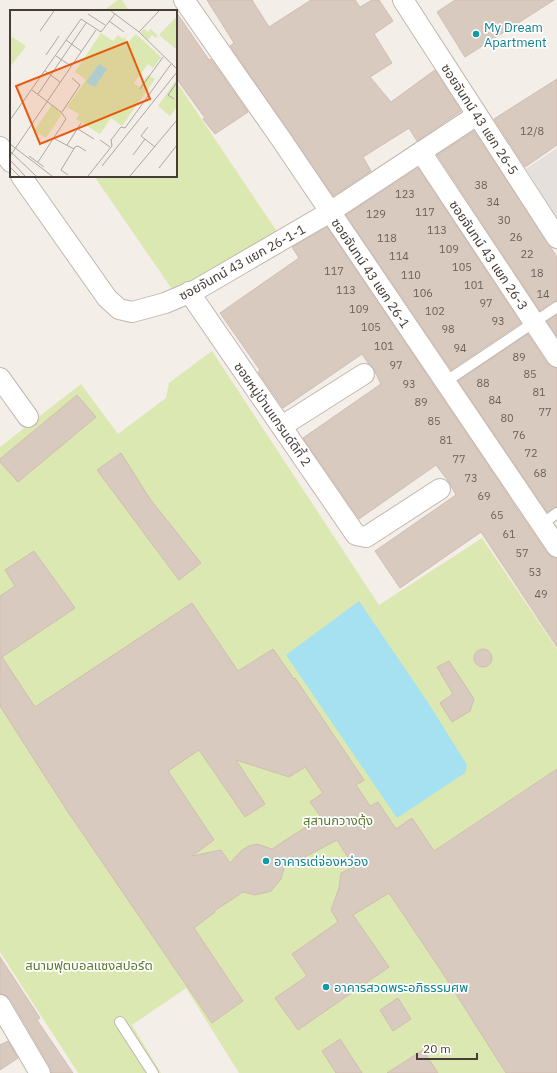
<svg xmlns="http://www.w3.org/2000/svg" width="557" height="1073" font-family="'IBM Plex Sans','Noto Sans Thai',sans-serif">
	<rect width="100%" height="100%" fill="#f4eee8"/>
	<polygon fill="#e6e0dd" points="557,148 557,219 526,169"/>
	<g fill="#dbe8b1">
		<polygon points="118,0 122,0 129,11 103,11"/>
		<polygon points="176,81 278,233 174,292 94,176 176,176"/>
		<polygon points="212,351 379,605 482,538 557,649 557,1073 239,1073 186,988 132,1025 161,1073 78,1073 0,952 0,447 81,384 118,434 166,398 169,383"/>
	</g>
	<polygon fill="#a5e1f0" points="359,601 427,701 467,765 465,773 397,818 286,655"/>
	<g fill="#d9cac0" stroke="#d0bdb1" fill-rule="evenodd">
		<polygon points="207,0 252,0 269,27 311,0 355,0 360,7 372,0 379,0 393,21 374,34 392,63 370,77 391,102 435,70 461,111 417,141 409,128 363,157 371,171 333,196 230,46 234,43"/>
		<polygon points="455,0 554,0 465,57 437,12"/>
		<polygon points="176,12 209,60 211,59 248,112 215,134 203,119 205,118 176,78"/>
		<polygon points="557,79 557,145 525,167 494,119"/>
		<polygon points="474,131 557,257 557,301 540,311 437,155"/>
		<polygon points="418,168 521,323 451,370 346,215"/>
		<polygon points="327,227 547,553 557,558 557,647 481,532 400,588 375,551 456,495 449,482 436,465 359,519 303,438 381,384 373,368 368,363 362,354 283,408 258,372 260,370 220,313 299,258 292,247"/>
		<polygon points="557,315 557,336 547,321"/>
		<polygon points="528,334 547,363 557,368 557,507 547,512 458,381"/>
		<polygon points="77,395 96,417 18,482 0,462 0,459"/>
		<polygon points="121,453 150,499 201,563 179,580 97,470"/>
		<path d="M 34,551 L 75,608 L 2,657 L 35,707 L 192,603 L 238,671 L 273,649 L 294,679 L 295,678 L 364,780 L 356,785 L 370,806 L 378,802 L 396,829 L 412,818 L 434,851 L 557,769 L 557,1073 L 506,1073 L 442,972 L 389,893 L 353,915 L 389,967 L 298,1030 L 275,998 L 307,976 L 292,954 L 338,922 L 331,910 L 339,888 L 341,873 L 354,867 L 337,840 L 284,868 L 281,879 L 271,891 L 255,895 L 243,892 L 214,911 L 215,912 L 194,928 L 243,1001 L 212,1023 L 66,809 L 0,706 L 0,596 L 15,586 L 5,570 ZM 199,750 L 245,817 L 265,804 L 236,760 L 289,777 L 305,767 L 323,793 L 310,802 L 321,817 L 272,849 L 257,844 L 249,846 L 242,850 L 230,863 L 221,850 L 192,856 L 214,840 L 168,771 Z"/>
		<circle cx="483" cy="658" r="9"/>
		<polygon points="449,661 474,699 470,711 452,722 440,703 453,694 437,667"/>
		<polygon points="0,957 40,1018 37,1020 73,1073 51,1073 50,1067 10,999 5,995 0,994"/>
		<polygon points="398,998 411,1019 393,1031 380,1010"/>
		<polygon points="340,1039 362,1073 336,1073 322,1051"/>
		<polygon points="8,1041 18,1058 0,1070 0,1045"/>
		<polygon points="423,1050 438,1073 387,1073"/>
	</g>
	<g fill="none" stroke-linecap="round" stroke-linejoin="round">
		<g stroke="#c2b7ae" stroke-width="12">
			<g id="service">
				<polyline points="445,382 557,307"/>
				<polyline points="542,524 557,513"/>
				<polyline points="120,1022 153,1073"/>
			</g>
		</g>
		<g stroke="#c2b7ae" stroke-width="22">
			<g id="minor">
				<polyline points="184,0 281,139 557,547"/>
				<polyline points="403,0 557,238"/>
				<polyline points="0,147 11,162"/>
				<polyline points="421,152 557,357"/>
				<polyline points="21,176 107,298 119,309 132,312 165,303 196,290 330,212 477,115"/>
				<polyline points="189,292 356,535 366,537 440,489"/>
				<polyline points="0,378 28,417"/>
				<polyline points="282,426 364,374"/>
				<polyline points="0,1005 40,1073"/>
			</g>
		</g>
		<use href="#service" stroke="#fff" stroke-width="10"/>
		<use href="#minor" stroke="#fff" stroke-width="20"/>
	</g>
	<g fill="#0f9aa8" stroke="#fff" stroke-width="1.5">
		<circle cx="476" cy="34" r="4"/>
		<circle cx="266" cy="861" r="4"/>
		<circle cx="326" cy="987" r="4"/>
	</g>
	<g text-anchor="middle" stroke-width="3.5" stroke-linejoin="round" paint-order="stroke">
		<g font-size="11" fill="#6c6059">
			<text x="532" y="135">12/8</text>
			<text x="481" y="189">38</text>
			<text x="405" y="198">123</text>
			<text x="493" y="206">34</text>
			<text x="425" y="216">117</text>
			<text x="376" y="218">129</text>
			<text x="504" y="224">30</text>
			<text x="437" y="234">113</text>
			<text x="516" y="241">26</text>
			<text x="387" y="242">118</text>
			<text x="449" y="253">109</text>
			<text x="527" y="258">22</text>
			<text x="399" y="260">114</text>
			<text x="462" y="271">105</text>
			<text x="334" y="275">117</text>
			<text x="537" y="277">18</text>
			<text x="411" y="279">110</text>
			<text x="474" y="289">101</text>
			<text x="346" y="294">113</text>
			<text x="423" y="297">106</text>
			<text x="543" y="298">14</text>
			<text x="486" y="307">97</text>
			<text x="359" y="313">109</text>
			<text x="435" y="315">102</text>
			<text x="498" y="325">93</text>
			<text x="371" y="331">105</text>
			<text x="448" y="333">98</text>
			<text x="384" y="350">101</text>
			<text x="460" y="352">94</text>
			<text x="519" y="361">89</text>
			<text x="396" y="369">97</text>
			<text x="530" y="378">85</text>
			<text x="483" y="387">88</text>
			<text x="409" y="388">93</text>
			<text x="539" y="396">81</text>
			<text x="495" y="404">84</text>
			<text x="421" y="406">89</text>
			<text x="545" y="416">77</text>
			<text x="507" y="422">80</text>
			<text x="434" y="425">85</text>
			<text x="519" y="439">76</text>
			<text x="446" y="444">81</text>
			<text x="531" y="457">72</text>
			<text x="459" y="463">77</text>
			<text x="540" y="477">68</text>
			<text x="471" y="482">73</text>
			<text x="484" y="500">69</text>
			<text x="497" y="519">65</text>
			<text x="509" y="538">61</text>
			<text x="522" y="557">57</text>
			<text x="535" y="576">53</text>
			<text x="541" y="598">49</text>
		</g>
		<g font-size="13" fill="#0d838f" stroke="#fff" text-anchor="start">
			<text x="484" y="32">My Dream<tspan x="484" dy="15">Apartment</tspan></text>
			<text x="274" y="866">อาคารเต่จ่องหว่อง</text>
			<text x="334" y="992">อาคารสวดพระอภิธรรมศพ</text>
		</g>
		<g font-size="13" fill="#473d37" stroke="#fff">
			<text transform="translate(480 119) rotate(57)" y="5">ซอยจันทน์ 43 แยก 26-5</text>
			<text transform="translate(489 255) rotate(56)" y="5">ซอยจันทน์ 43 แยก 26-3</text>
			<text transform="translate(242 262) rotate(-29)" y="5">ซอยจันทน์ 43 แยก 26-1-1</text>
			<text transform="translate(371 273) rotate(56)" y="5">ซอยจันทน์ 43 แยก 26-1</text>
			<text transform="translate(273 414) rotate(55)" y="5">ซอยหมู่บ้านแกรนด์ดิที้ 2</text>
		</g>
		<g font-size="13" fill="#58792a" stroke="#fff">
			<text x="338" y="825">สุสานกวางตุ้ง</text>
			<text x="89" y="970">สนามฟุตบอลแซงสปอร์ต</text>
		</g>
	</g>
	<g transform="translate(10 10)">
		<rect width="167" height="167" fill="#f4eee8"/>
		<path d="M 167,6 L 167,37 L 166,39 L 149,25 ZM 134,19 L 138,22 L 141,19 L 148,26 L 146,28 L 142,25 L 138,30 L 130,23 ZM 91,23 L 103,31 L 108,25 L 113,29 L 117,24 L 115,28 L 118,32 L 126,24 L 151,47 L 143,58 L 138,54 L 124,73 L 129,77 L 138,65 L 145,69 L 112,116 L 101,108 L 90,124 L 66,109 L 69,104 L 57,97 L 76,70 L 65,62 ZM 2,27 L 16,36 L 0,57 L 0,30 ZM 167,69 L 167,97 L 160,106 L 148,96 ZM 42,95 L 52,104 L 36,128 L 24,121 Z" fill="#dbe8b1"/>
		<path d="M 89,54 L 97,59 L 85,77 L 76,72 Z" fill="#a5e1f0"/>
		<path fill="none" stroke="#afa7a1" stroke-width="1" d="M 101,1 L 129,22 L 167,59M 78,4 L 95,15M 99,11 L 114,22M 30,21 L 44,1M 129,22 L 149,1M 56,30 L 71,41M 36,45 L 49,26M 46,46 L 61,56M 35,61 L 50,72M 130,79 L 153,47M 22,80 L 51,102 L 56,109 L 28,152M 28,84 L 76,13M 164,89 L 158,85 L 167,72M 52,102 L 70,75 L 62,68M 0,110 L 71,9 L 91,22 L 105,4M 138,117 L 131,126 L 145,137M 68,119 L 84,129M 45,129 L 64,139M 90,130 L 100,137M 0,134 L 42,166M 57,135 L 71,113M 0,141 L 26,166M 123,145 L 135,129M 0,146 L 86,20M 19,146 L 34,157M 0,150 L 15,166M 92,156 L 167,62M 0,157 L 9,166M 149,158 L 167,135M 58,165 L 51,160 L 65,137 L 68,136 L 76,141M 78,166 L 102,136 L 101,130 L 111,117 L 115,118 L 161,54M 120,166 L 167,110"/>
		<path fill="#e8590c" fill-opacity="0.15" stroke="#e8590c" stroke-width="2" d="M 117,32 L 140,89 L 30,134 L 6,76 Z"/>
		<rect width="167" height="167" fill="none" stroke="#473d37" stroke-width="2"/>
	</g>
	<path d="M417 1053v6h60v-6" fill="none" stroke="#473d37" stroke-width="2"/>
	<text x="423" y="1053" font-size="12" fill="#473d37" stroke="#ffffff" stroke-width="3" paint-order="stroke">20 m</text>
</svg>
